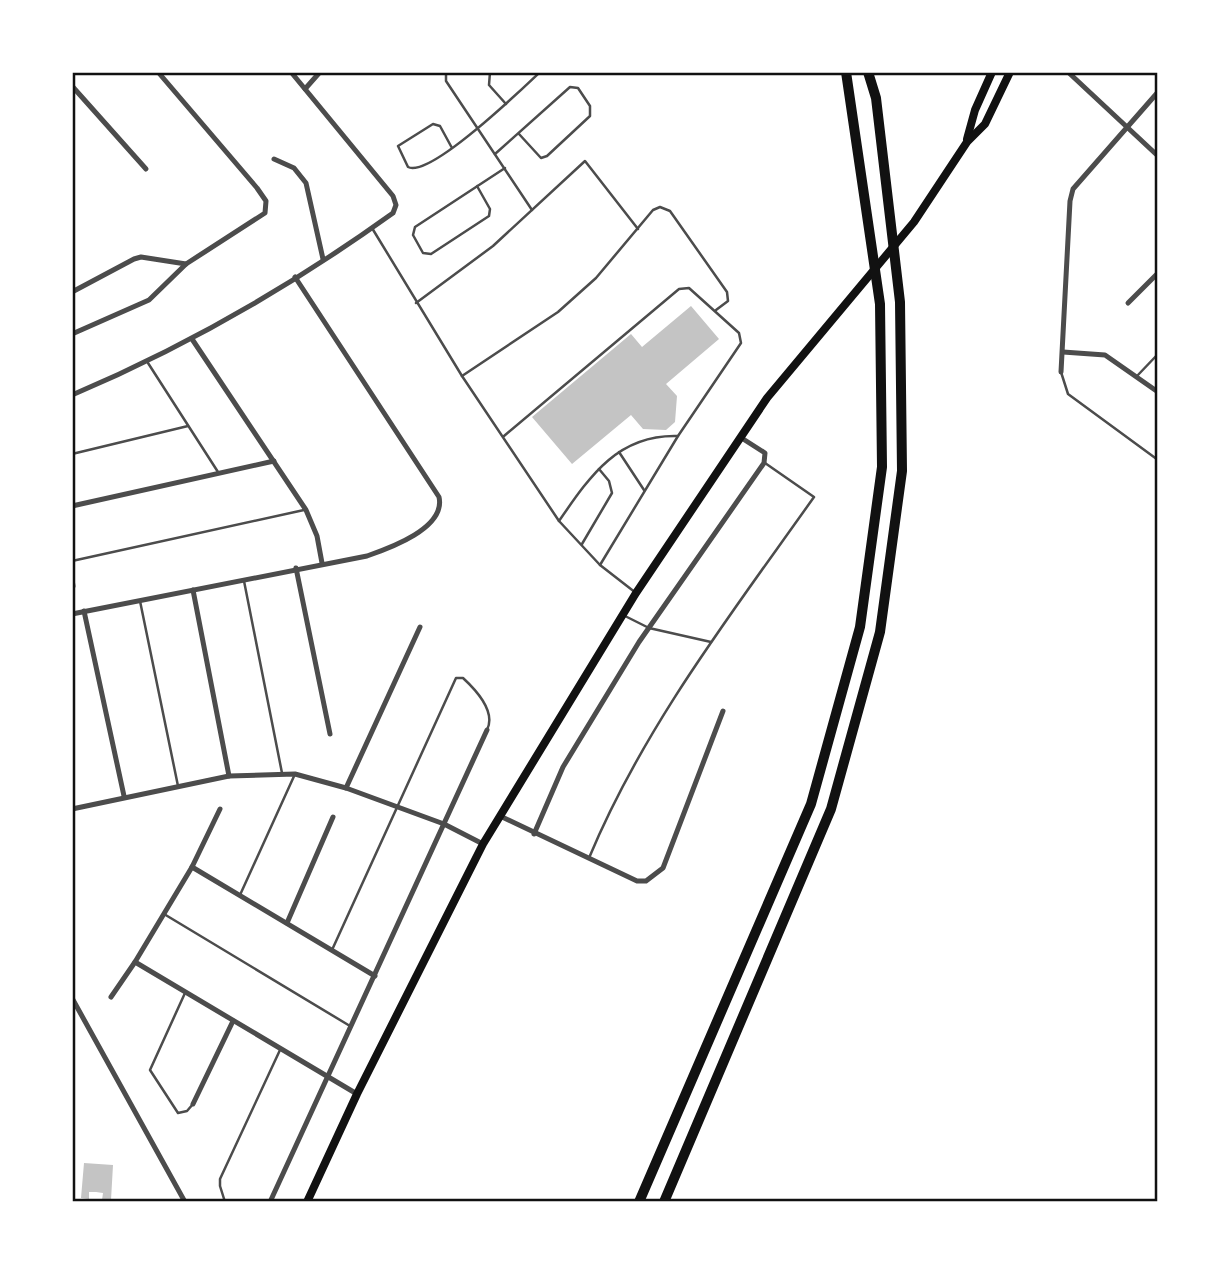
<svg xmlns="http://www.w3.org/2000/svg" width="1230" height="1274" font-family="Barlow,sans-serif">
	<rect width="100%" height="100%" fill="#fff"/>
	<g fill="#c4c4c4">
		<polygon points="691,306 719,339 666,384 677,396 675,422 666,430 643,429 631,415 572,464 532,417 631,334 642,347"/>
		<polygon points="84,1163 113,1165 111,1200 102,1200 103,1193 96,1192 89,1192 89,1199 81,1198"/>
	</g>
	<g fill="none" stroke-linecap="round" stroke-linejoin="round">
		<g stroke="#4c4c4c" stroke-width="2.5">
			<polyline points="446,72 446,81 532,210"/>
			<polyline points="490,72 489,85 506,104"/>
			<path d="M 452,148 L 440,126 L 433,124 L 398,146 L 408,167 C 430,178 522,89 540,72"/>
			<polyline points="495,154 570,87 578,88 590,106 590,116 547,156 541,158 519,134"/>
			<polyline points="477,186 490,209 489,216 431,254 423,253 413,235 415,227 505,168"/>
			<polyline points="372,228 462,376"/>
			<polyline points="416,303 493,246 585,161 638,229"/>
			<polyline points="148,363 218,472"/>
			<polyline points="1061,372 1068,394 1158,460"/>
			<polyline points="1137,376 1158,354"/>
			<polyline points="504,436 679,289 689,288 739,333 741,343 678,436 600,565"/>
			<polyline points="619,452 644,490"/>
			<polyline points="72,454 188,426"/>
			<path d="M 559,521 C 590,476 618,434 678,436"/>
			<polyline points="582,544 612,493 609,481 599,469"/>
			<polyline points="72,561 304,510"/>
			<polyline points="244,581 282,773"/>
			<polyline points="636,593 600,565 559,521 462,376 558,312 596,278 653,210 660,207 670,211 727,292 728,301 716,310"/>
			<polyline points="140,601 178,786"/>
			<polyline points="625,616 649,628 711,642"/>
			<path d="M 589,858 C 644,726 732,613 814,497 L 765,463"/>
			<polyline points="240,895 295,774"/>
			<polyline points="164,914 350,1026"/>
			<path d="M 332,950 L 456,678 L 463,678 C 476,690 496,712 487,730"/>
			<polyline points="185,993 150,1070 178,1113 187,1111 193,1104"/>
			<polyline points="225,1202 220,1186 220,1179 280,1050"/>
		</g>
		<g stroke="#4c4c4c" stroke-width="5">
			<polyline points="1068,72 1158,156"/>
			<polyline points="72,86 146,169"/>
			<polyline points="305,89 320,72"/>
			<polyline points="274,159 294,168 306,183 323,259"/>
			<polyline points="72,292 134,259 141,257 186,264"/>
			<polyline points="1128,303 1158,273"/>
			<polyline points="72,334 149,300 186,264 265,213 266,201 257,188 158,72"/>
			<polyline points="192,339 306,510 317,536 322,563"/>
			<polyline points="1063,352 1105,355 1158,392"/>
			<polyline points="1061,372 1070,201 1073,189 1158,92"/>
			<path d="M 72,395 C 185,347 293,285 393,213 L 396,205 L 393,196 L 291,72"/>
			<polyline points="72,506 274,461"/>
			<polyline points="296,568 330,734"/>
			<polyline points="72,579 73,586"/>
			<polyline points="193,590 229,776"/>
			<polyline points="84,611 124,796"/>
			<path d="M 72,614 L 367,556 C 390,548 446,528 439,497 L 295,277"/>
			<polyline points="346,788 420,627"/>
			<polyline points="72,809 229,776 295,774 346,788 444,824 483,844"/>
			<polyline points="500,816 637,881 646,881 663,868 723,711"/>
			<polyline points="534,834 563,767 639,642 764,463 765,453 740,437"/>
			<polyline points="192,867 375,976"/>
			<polyline points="287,923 333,817"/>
			<polyline points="135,962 192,867 220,809"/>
			<polyline points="111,997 135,962 357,1094"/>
			<polyline points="72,998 185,1202"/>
			<polyline points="193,1104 233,1021"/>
			<polyline points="270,1202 487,730"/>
		</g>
		<g stroke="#111" stroke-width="8">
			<polyline points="967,139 975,110 992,72"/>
			<polyline points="307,1202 357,1094 483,844 636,593 767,398 914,222 967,142 985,124 1010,72"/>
		</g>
		<g stroke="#111" stroke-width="10">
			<polyline points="639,1202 811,804 860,627 882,467 880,304 846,72"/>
			<polyline points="664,1202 831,809 880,632 902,471 900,302 876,98 868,72"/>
		</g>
	</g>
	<rect width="1230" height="1274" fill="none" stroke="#ffffff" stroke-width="147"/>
	<rect x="74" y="74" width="1082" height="1126" fill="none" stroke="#111" stroke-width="2.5"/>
</svg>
